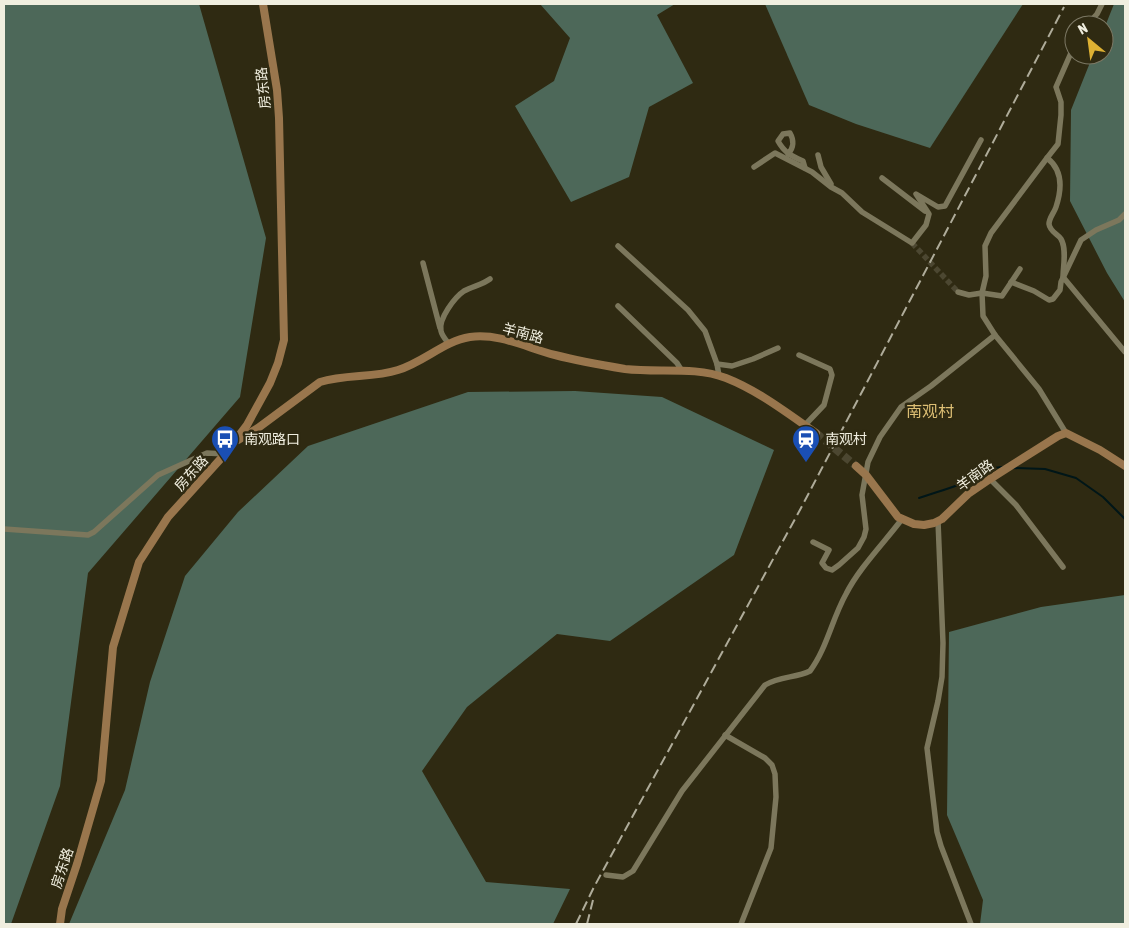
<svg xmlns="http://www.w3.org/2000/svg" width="1129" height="928" font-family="'Asap Condensed','Noto Sans SC',sans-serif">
	<rect width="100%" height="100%" fill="#2f2a12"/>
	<g fill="#4d6859">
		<polygon points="4,4 199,4 266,238 240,397 88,573 60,786 11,924 4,924"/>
		<polygon points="540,4 675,4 657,15 693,83 649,107 629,177 571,202 515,106 554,81 570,38"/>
		<polygon points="765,4 1023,4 930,148 856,124 809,105"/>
		<polygon points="1114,4 1125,4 1125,302 1107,273 1070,201 1071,110 1093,55 1104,55 1104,29"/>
		<polygon points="575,391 662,397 774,450 734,555 610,641 557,634 467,707 422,771 486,882 570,889 553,924 69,924 125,790 150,682 185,576 238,512 308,446 468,392"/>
		<polygon points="1125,595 1125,924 980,924 983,900 947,815 949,632 1041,607"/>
	</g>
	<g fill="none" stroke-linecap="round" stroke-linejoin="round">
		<g stroke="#001618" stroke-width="2">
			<polyline points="1012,468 1045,469 1076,478 1103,497 1125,519"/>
			<path d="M 919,498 C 933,493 949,489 963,483 C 976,478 989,466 1003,467"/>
		</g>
		<polyline stroke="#4c4731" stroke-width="5.5" stroke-dasharray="5.5 3" stroke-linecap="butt" points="912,243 958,292"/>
		<polyline stroke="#4c4731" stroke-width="8" stroke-dasharray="8 4" stroke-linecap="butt" points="816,433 856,466"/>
		<g stroke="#7c775c" stroke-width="5.5">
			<polyline points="1087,25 1097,14 1102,4"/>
			<path d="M 1074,46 L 1056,87 L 1061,102 L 1061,115 L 1058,144 L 1047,158 C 1063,170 1062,189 1056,207 C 1054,213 1049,218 1049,224 C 1050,232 1058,234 1061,239 C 1067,249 1063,267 1063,277 L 1125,352"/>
			<path d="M 788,154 C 794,148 794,140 790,133 L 783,134 L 778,141 C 784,152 791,156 803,161 L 805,168"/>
			<polyline points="818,155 821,167 831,184"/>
			<polyline points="754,167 775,153 812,172 831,187 842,193 862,212 912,243 926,225 929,214 916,194 938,207 945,206 981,140"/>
			<polyline points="882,178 925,211"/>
			<polyline points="618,246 688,310 705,331 717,364 719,376"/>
			<polyline points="423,263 440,328"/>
			<polyline points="1011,282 1034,291 1049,300 1053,299 1060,290 1061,282 1081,240 1096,230 1119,220 1125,214"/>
			<polyline points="958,292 969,295 982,293 1002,296 1020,269"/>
			<polyline points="618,306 677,363 682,371"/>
			<polyline points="995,335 1039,389 1066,433"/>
			<path d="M 449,344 C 446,340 442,336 441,331 C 438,319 455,297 464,291 C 473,286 482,285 490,279"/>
			<polyline points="799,355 830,369 832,375 824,405 805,425"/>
			<polyline points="717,364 732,366 753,359 778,348"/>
			<polyline points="990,479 1016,505 1063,567"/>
			<polyline points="938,521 943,643 942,677 938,701 927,748 937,832 941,846 971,924"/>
			<polyline points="4,529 88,535 94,532 158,475 207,453 225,454"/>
			<polyline points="813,542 829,550 822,563 826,568 832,570 839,565 858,548 864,537 866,529 862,495 868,462 880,437 901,407 931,386 995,335 983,316 982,293 986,276 985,246 991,233 1047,158"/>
			<polyline points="725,735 765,758 772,765 775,774 776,797 771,848 741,924"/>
			<path d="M 606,875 L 623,877 L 633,871 L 682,791 L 765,685 C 780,676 796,678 810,671 C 827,648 832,619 846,594 C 859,568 884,543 902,519"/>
		</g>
		<g stroke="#99764d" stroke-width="8">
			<path d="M 238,440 L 258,428 L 320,382 C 346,374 373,378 398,370 C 424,362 444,341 470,337 C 500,333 527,348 555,355 C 578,361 601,365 625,369 C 659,373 694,366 726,378 C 759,391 787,413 816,433"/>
			<polyline points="856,466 866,475 898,517 914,524 924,525 934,523 942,519 968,494 990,479 1058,436 1066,433 1100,450 1125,466"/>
			<polyline points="60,924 62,909 77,864 101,781 113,647 139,562 168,517 225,454 247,425 270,383 278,363 284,340 279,118 277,90 263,4"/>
		</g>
		<g stroke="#afac9a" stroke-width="2" stroke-dasharray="10 5" stroke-linecap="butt">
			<polyline points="576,924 594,887 801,508 1064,7"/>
			<polyline points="587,924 593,900"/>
		</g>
	</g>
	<defs>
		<g id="bus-pin" transform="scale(1.4375)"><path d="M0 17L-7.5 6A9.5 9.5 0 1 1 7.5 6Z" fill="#1a4fb4" stroke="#2f2a12"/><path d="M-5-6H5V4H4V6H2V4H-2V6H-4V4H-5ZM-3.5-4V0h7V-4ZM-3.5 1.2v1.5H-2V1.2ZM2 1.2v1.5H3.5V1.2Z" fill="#fff"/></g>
		<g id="station-pin" transform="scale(1.4375)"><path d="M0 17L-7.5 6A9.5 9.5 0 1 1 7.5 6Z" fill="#1a4fb4" stroke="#2f2a12"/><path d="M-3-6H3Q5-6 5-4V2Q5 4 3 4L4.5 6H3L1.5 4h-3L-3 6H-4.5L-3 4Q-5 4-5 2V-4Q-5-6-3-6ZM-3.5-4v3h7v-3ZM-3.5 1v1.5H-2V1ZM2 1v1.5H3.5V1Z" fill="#fff"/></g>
	</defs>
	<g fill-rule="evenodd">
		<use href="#bus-pin" x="225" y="439"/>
		<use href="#station-pin" x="806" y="439"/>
	</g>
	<g text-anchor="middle" stroke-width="5" stroke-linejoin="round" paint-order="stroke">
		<g font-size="14" fill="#f0eedf" stroke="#2f2a12">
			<text transform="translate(263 88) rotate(-96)" y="5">房东路</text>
			<text transform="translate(523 333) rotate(15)" y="5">羊南路</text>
			<text transform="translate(191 473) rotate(-48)" y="5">房东路</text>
			<text transform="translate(975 475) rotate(-36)" y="5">羊南路</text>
			<text transform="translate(62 868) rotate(-72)" y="5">房东路</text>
		</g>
		<g font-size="14" fill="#f0eedf" stroke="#2f2a12" text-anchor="start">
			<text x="244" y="444">南观路口</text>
			<text x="825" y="444">南观村</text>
		</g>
		<g font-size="16" fill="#ddbf74" stroke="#2f2a12">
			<text x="930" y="417">南观村</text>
		</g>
	</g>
	<rect width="1129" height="928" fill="none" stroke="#f0eedf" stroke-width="10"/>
	<g transform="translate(1089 40) rotate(331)"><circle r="24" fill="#2f2a12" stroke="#7c7864"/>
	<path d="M0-4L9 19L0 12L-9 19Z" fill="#deb133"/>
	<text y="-8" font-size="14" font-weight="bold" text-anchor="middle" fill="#f0eedf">N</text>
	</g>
</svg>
